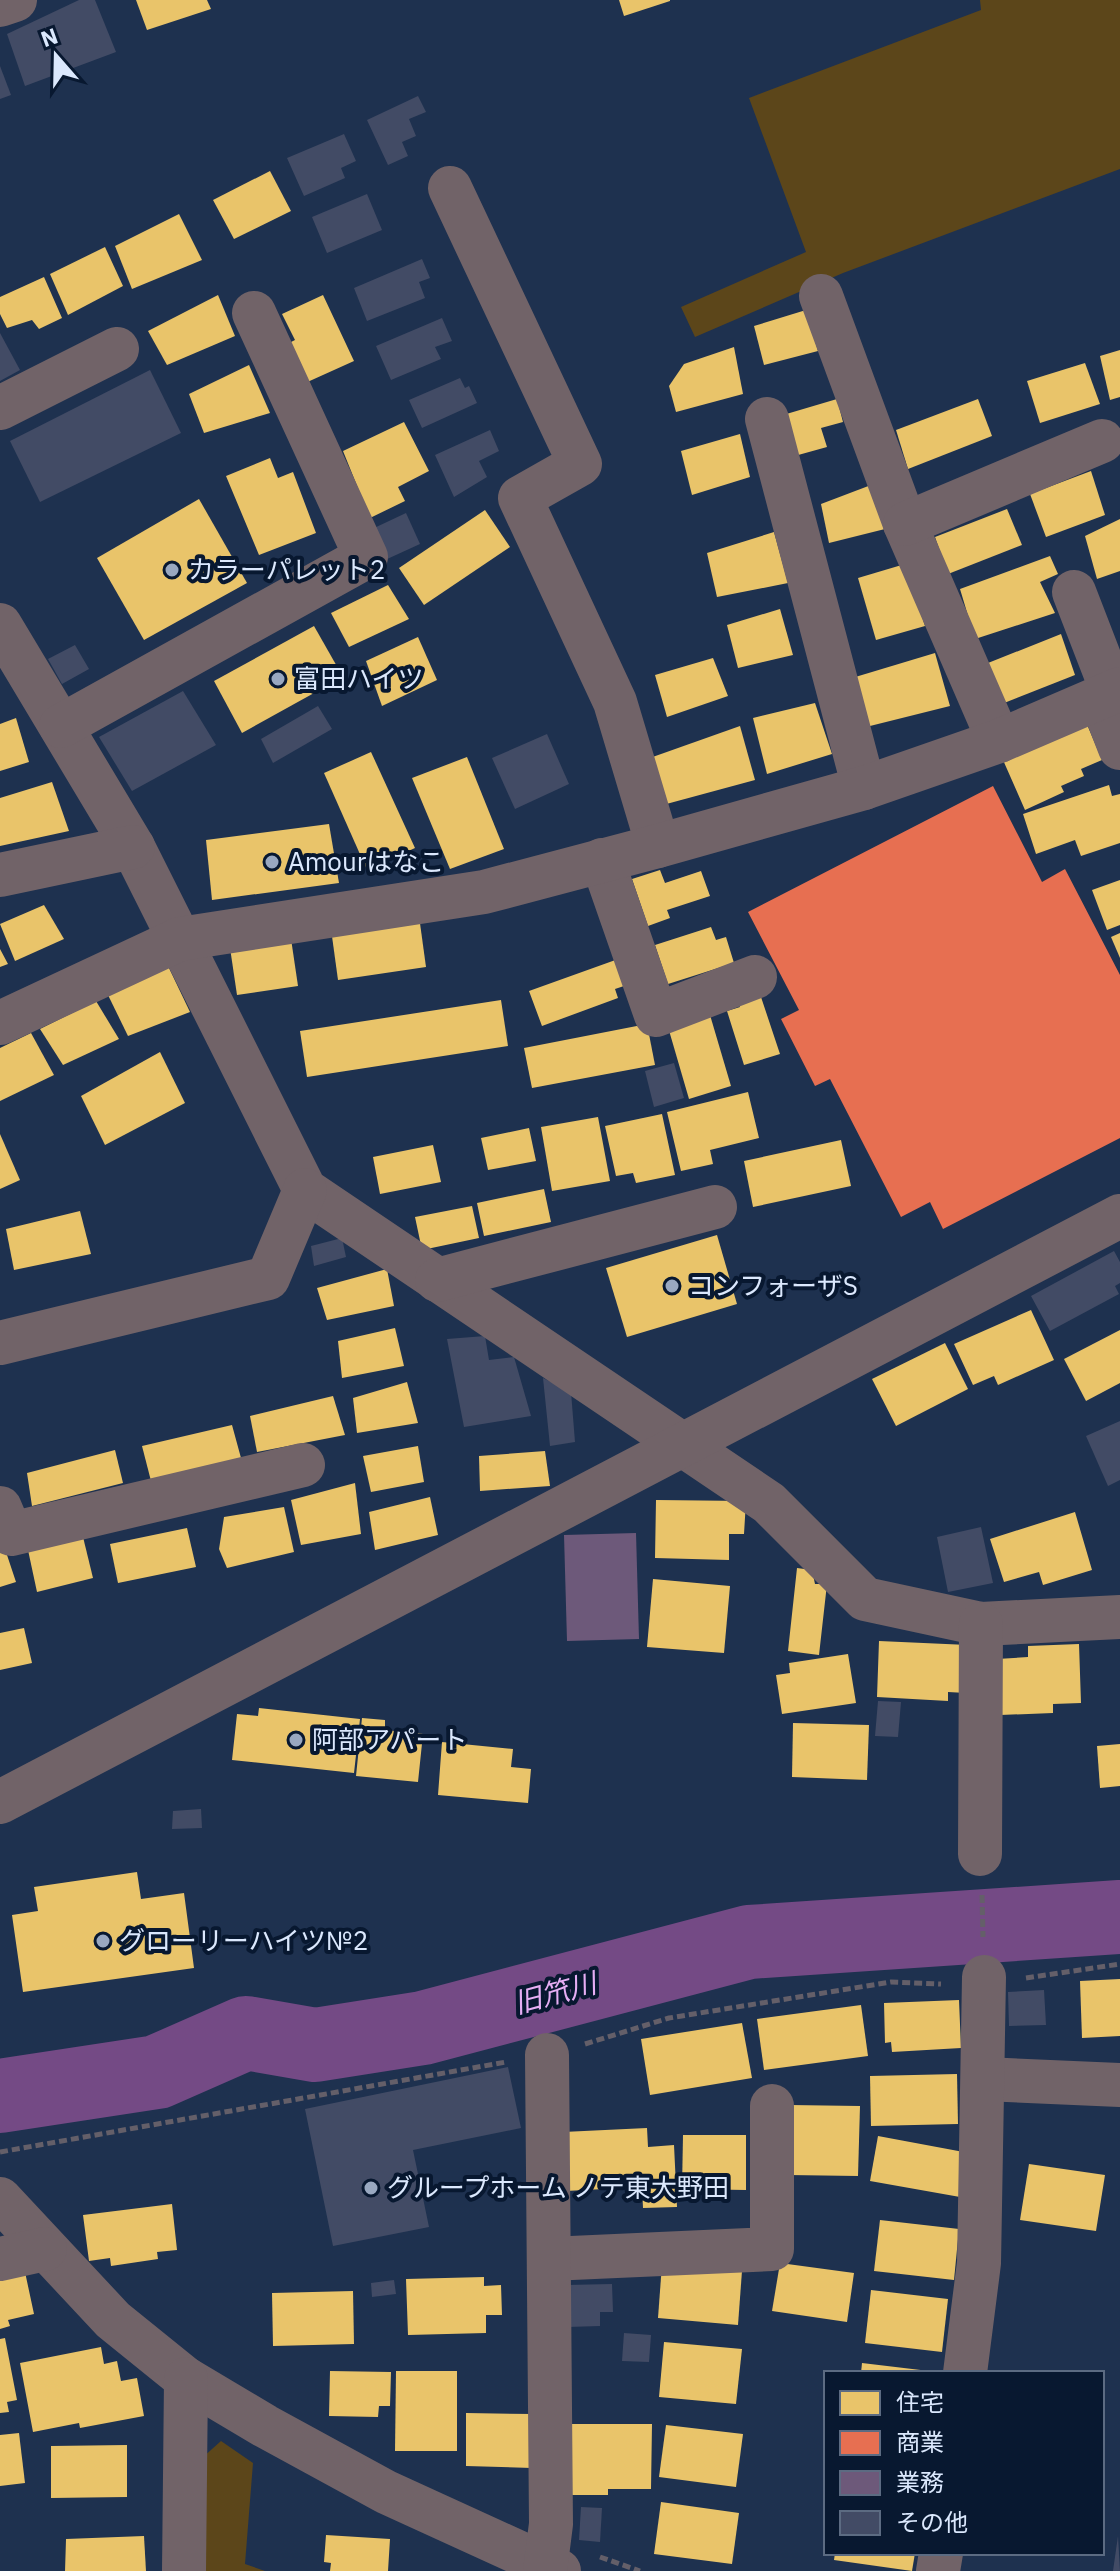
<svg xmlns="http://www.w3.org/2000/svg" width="1120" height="2571" font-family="'IBM Plex Sans','Noto Sans JP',sans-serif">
	<rect width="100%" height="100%" fill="#1e314f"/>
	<g fill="#5c461a">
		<polygon points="980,0 1120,0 1120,169 843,273 695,337 681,307 806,252 749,98 981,10"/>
		<polygon points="221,2441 253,2463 245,2564 265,2571 201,2571 202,2458"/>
	</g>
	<g fill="#e9c46a">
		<polygon points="136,0 207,0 211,9 147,30"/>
		<polygon points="619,0 670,0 670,1 624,16"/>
		<polygon points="270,171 291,211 234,239 213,200"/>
		<polygon points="179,214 202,260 132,289 115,246"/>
		<polygon points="105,247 123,286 68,315 50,274"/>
		<polygon points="44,277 62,318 39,329 32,320 7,328 0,314 0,297"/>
		<polygon points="218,295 235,336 167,365 148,331"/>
		<polygon points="323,295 354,361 303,384 285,345 295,340 282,314"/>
		<polygon points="806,310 818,351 764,365 754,326"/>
		<polygon points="734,347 743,394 676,412 669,386 684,364"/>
		<polygon points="1120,350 1120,397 1110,400 1100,356"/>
		<polygon points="1085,363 1100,404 1040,423 1027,381"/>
		<polygon points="249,365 270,413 204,433 189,394"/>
		<polygon points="837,399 843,422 821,428 827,447 791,457 783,415"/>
		<polygon points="978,399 992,436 908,469 896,430"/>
		<polygon points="404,422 429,471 398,487 405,501 370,518 343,451"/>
		<polygon points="740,434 750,477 692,495 681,451"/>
		<polygon points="270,458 278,478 293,472 316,533 259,555 226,476"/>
		<polygon points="1091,471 1105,515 1046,537 1030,494"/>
		<polygon points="871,485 885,529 829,543 821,504"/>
		<polygon points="199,499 247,583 144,640 97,558"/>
		<polygon points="1007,509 1022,545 948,574 935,537"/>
		<polygon points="485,510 510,547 424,605 399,568"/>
		<polygon points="1120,519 1120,571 1097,579 1085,536"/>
		<polygon points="774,532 788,583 717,597 707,553"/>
		<polygon points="1050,556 1058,574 1040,582 1055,613 975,639 960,589"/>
		<polygon points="905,564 925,626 876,640 858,578"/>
		<polygon points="388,585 409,619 349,647 331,613"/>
		<polygon points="780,609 793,655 738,668 727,625"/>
		<polygon points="314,626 343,677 242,733 214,681"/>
		<polygon points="1061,634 1075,675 999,705 988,663"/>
		<polygon points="418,637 437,680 382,706 366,661"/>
		<polygon points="935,653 950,706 866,727 852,678"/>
		<polygon points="713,658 728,696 667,717 655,675"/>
		<polygon points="815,703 832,754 767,774 753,718"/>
		<polygon points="16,718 29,762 0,771 0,724"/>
		<polygon points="1086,722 1102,760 1081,769 1084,776 1061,786 1064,792 1025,810 1003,760"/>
		<polygon points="740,726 755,780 659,806 647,759"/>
		<polygon points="371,752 415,848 367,870 324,773"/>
		<polygon points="467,757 504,849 450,869 412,778"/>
		<polygon points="52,782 69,831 0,846 0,798"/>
		<polygon points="1109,785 1112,796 1120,794 1120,843 1081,856 1075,840 1036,854 1023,814"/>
		<polygon points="329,824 339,883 212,900 206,840"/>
		<polygon points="660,870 665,883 701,871 710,896 667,910 670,918 648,926 632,879"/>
		<polygon points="1120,880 1120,925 1107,930 1092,890"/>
		<polygon points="44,905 64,939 15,961 0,924"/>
		<polygon points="419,916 426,967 338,980 331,929"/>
		<polygon points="711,927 716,940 726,937 734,963 668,984 655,945"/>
		<polygon points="290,932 298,986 237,995 229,941"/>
		<polygon points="1120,933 1120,958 1111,937"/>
		<polygon points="0,949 8,964 0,967"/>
		<polygon points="621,958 630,984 615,989 618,998 542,1026 529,991"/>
		<polygon points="168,966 190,1012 128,1036 108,995"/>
		<polygon points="760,994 780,1054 744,1065 727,1011 740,1007 737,1001"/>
		<polygon points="501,1000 508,1046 307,1077 300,1031"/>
		<polygon points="96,1001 119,1039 63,1065 40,1029"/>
		<polygon points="710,1015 731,1086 689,1099 668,1027"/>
		<polygon points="647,1024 655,1065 532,1088 524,1048"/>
		<polygon points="31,1033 54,1075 0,1101 0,1048"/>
		<polygon points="160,1052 185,1103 105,1145 81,1096"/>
		<polygon points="748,1092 759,1138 710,1150 713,1164 681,1171 667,1112"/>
		<polygon points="662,1114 675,1175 636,1183 633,1173 616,1176 605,1126"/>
		<polygon points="598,1117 610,1181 552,1191 541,1127"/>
		<polygon points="529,1128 536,1161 488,1170 481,1138"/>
		<polygon points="0,1134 20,1180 0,1189"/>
		<polygon points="841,1140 851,1186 753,1207 744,1161"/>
		<polygon points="433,1145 441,1182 380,1194 373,1157"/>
		<polygon points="544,1189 551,1222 484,1236 477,1203"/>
		<polygon points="472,1206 479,1238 422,1250 415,1217"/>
		<polygon points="80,1211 91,1254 14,1270 6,1229"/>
		<polygon points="717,1235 737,1304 627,1337 606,1268"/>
		<polygon points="387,1269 394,1306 327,1320 317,1288"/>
		<polygon points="1031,1310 1054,1360 998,1385 994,1376 973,1385 954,1344"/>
		<polygon points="395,1328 404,1366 342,1378 338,1341"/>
		<polygon points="1120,1330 1120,1383 1086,1401 1064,1359"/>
		<polygon points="945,1343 968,1389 896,1426 872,1379"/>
		<polygon points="407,1382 418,1423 357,1433 353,1398"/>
		<polygon points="333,1396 345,1435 257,1452 250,1416"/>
		<polygon points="232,1425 241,1458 151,1481 142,1446"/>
		<polygon points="418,1446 424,1482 371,1492 363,1456"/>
		<polygon points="115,1450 123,1483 32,1506 27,1473"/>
		<polygon points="545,1451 550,1486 480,1491 479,1456"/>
		<polygon points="355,1483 361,1534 301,1545 291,1500"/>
		<polygon points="430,1497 438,1535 375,1550 369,1512"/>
		<polygon points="656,1500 746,1501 744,1534 729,1534 729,1560 655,1558"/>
		<polygon points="284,1507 294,1552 227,1568 219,1549 224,1517"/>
		<polygon points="1075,1512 1092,1570 1043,1585 1039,1572 1004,1582 990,1539"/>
		<polygon points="187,1528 196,1567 118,1583 110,1544"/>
		<polygon points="83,1537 93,1578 37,1592 28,1550"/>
		<polygon points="4,1546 16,1582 0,1587 0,1547"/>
		<polygon points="797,1568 812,1570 815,1584 827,1584 819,1655 788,1651"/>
		<polygon points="653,1579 730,1586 724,1653 647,1647"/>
		<polygon points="24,1628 32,1663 0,1670 0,1633"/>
		<polygon points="879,1641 968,1645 966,1693 948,1692 948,1701 877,1697"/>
		<polygon points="1079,1644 1081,1703 1053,1704 1053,1713 1000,1715 997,1659 1028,1657 1028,1646"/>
		<polygon points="848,1654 856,1703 782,1714 776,1675 790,1673 789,1663"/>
		<polygon points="259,1708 360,1719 354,1773 232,1760 237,1714 258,1716"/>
		<polygon points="362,1718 385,1720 385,1730 423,1734 418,1782 356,1776"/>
		<polygon points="793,1723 869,1725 867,1780 792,1777"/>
		<polygon points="442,1742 513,1749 511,1767 531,1769 528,1803 438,1795"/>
		<polygon points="1120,1744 1120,1786 1100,1788 1097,1746"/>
		<polygon points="137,1872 141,1899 184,1893 194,1968 23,1992 12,1915 38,1911 34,1887"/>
		<polygon points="1120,1979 1120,2036 1082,2038 1080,1981"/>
		<polygon points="959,2000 961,2048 892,2052 891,2042 885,2043 884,2003"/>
		<polygon points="861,2005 868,2056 764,2070 757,2019"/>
		<polygon points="742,2023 752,2078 650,2095 641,2039"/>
		<polygon points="957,2074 958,2124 871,2126 870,2076"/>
		<polygon points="790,2105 860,2106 858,2176 788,2175"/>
		<polygon points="647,2128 648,2147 674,2145 677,2207 643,2208 642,2187 566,2191 563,2132"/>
		<polygon points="683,2135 746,2135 746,2190 682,2189"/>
		<polygon points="878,2136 969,2153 960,2197 870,2181"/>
		<polygon points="1029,2164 1105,2175 1096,2231 1020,2220"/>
		<polygon points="172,2204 177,2250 157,2252 158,2259 111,2266 110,2258 89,2261 83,2215"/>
		<polygon points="880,2220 959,2229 954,2280 874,2271"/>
		<polygon points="780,2263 854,2273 847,2322 772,2311"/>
		<polygon points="662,2264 742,2271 738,2325 658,2318"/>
		<polygon points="25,2272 34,2314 8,2320 10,2326 0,2329 0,2277"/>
		<polygon points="484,2277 484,2286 501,2285 502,2315 486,2315 486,2333 408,2335 406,2279"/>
		<polygon points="871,2290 948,2299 942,2352 865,2343"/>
		<polygon points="353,2291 354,2344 273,2346 272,2293"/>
		<polygon points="5,2338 17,2400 7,2402 9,2412 0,2413 0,2339"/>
		<polygon points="664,2342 742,2349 736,2404 659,2397"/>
		<polygon points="101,2347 104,2364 117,2361 121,2381 137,2378 144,2416 80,2428 79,2423 33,2432 20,2363"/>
		<polygon points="862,2363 929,2371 929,2373 861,2373"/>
		<polygon points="330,2371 391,2372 390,2406 379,2406 378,2417 329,2416"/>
		<polygon points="396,2371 457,2371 457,2451 395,2451"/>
		<polygon points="466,2413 533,2414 532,2468 466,2466"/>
		<polygon points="565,2424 652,2424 651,2489 608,2489 608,2495 565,2495"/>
		<polygon points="666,2425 743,2434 736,2487 659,2477"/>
		<polygon points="19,2433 25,2483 0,2486 0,2435"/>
		<polygon points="127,2445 127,2497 51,2498 51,2446"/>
		<polygon points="661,2502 739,2513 732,2564 654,2554"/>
		<polygon points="326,2535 390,2539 388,2571 330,2571 331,2563 324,2562"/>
		<polygon points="144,2536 146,2571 65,2571 66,2539"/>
		<polygon points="835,2553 915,2553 912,2571 834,2560"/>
	</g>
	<polygon fill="#e76f51" points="993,786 1042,882 1065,869 1120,975 1120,1138 943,1229 930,1202 901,1217 830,1079 815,1086 781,1019 799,1010 748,912"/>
	<polygon fill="#6d597a" points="636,1533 639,1639 567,1641 564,1535"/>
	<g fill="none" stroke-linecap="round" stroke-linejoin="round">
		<polyline stroke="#744a85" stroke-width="74" points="0,2096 157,2072 246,2033 315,2045 423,2028 749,1942 1120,1917"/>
	</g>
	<g fill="#424b65">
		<polygon points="79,0 95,0 116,52 25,86 7,34"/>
		<polygon points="0,66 11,95 0,99"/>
		<polygon points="418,96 426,112 409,119 416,136 402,142 408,156 388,165 367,120"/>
		<polygon points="344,134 356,161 341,168 345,178 304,196 287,158"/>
		<polygon points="367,194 382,230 327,253 312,217"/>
		<polygon points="422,259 430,278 419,282 425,298 367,321 354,288"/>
		<polygon points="442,318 452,341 435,347 441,359 391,380 376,346"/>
		<polygon points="0,333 20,370 0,381"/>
		<polygon points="150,370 181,433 40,502 10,441"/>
		<polygon points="460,378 465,388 469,386 477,403 422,428 409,400"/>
		<polygon points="490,430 499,451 479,461 487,477 454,497 435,455"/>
		<polygon points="406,513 420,544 385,560 372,529"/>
		<polygon points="75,645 89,669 62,684 48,659"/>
		<polygon points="183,691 216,745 132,791 99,737"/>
		<polygon points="318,706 332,729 273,763 261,739"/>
		<polygon points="547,734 569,784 515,809 492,758"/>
		<polygon points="674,1063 684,1098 654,1107 645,1071"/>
		<polygon points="342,1238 346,1257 314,1266 311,1246"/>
		<polygon points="1114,1251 1120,1262 1120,1283 1115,1286 1119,1294 1050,1331 1031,1296"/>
		<polygon points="485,1336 489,1360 514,1357 531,1416 464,1427 447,1339"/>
		<polygon points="543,1378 571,1392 575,1442 550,1446"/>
		<polygon points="1120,1421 1120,1480 1108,1486 1086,1436"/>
		<polygon points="981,1527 993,1583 948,1592 937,1537"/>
		<polygon points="878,1701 901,1702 898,1737 875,1736"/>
		<polygon points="201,1809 202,1828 172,1829 173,1811"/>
		<polygon points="1044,1990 1046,2025 1009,2026 1008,1992"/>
		<polygon points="508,2067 521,2128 413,2150 429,2227 333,2246 305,2109"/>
		<polygon points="394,2280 396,2294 372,2297 371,2283"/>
		<polygon points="612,2284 613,2312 600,2312 600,2326 567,2327 566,2285"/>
		<polygon points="624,2333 651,2335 649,2362 622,2361"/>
		<polygon points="581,2507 602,2508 600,2542 579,2540"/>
		<polygon points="1118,2536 1120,2571 1113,2571"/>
	</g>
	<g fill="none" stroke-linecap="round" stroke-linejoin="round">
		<g stroke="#645f69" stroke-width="5" stroke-dasharray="8 4" stroke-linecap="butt">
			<polyline points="982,1895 983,1937"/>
			<polyline points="1026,1978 1120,1964"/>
			<polyline points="585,2044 669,2018 891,1982 941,1984"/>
			<polyline points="0,2152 506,2062"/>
			<polyline points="600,2557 640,2571"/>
		</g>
		<g stroke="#716368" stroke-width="44">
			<polyline points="0,5 15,0"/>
			<polyline points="450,188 580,464 520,498 615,702 658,846"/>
			<polyline points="821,296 905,524 999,741"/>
			<polyline points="0,408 117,349"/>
			<polyline points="767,419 864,788"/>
			<polyline points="905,524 1102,441"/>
			<polyline points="1074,592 1113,693"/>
			<polyline points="0,625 133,847 305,1190 769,1503 865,1599 981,1624 1120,1617"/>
			<polyline points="1101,699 1120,748"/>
			<polyline points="61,726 366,557 254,313"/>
			<polyline points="602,860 656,1015 755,977"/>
			<polyline points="0,875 133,847"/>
			<polyline points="0,1023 180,939 484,892 658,846 864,788 999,741 1120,689"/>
			<polyline points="437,1280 715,1207"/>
			<polyline points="0,1343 268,1278 305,1190"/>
			<polyline points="0,1508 11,1534 303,1465"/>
			<polyline points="0,1802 1120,1216"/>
			<polyline points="980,1854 981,1624"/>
			<polyline points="984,2079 1120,2085"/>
			<polyline points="0,2199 113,2320 186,2379 265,2426 386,2492 559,2571"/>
			<polyline points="0,2259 45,2249"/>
			<polyline points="549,2259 772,2249 772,2106"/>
			<polyline points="965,2373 979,2263 984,1977"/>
			<polyline points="184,2571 186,2379"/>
			<polyline points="545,2571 551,2524 547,2055"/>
			<polyline points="938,2571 941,2553"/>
		</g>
	</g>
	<g fill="#99a8c0" stroke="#081830" stroke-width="3">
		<circle cx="172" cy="570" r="8"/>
		<circle cx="278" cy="679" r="8"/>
		<circle cx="272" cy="862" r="8"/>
		<circle cx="672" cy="1286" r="8"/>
		<circle cx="296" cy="1740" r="8"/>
		<circle cx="103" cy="1941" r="8"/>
		<circle cx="371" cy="2188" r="8"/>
	</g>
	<g text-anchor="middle" stroke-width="8" stroke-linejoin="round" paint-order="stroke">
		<g font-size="26" fill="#dbe8fd" stroke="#081830" text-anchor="start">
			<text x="188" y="579">カラーパレット2</text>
			<text x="294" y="688">富田ハイツ</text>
			<text x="288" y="871">Amourはなこ</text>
			<text x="688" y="1295">コンフォーザS</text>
			<text x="312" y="1749">阿部アパート</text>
			<text x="119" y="1950">グローリーハイツ№2</text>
			<text x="387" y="2197">グループホーム ノテ東大野田</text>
		</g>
		<g font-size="28" font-style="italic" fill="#e6aef4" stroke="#081830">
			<text transform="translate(555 1993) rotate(-15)" y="10">旧笊川</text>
		</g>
	</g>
	<rect x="824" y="2371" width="280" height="184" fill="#081830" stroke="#5c6b82" stroke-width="2"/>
	<rect x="840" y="2391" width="40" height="24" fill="#e9c46a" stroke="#5c6b82" stroke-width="2"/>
	<text x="896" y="2411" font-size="24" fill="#dbe8fd">住宅</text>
	<rect x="840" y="2431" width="40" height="24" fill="#e76f51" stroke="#5c6b82" stroke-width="2"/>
	<text x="896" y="2451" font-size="24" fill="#dbe8fd">商業</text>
	<rect x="840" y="2471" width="40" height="24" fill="#6d597a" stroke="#5c6b82" stroke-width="2"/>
	<text x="896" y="2491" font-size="24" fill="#dbe8fd">業務</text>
	<rect x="840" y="2511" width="40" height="24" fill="#424b65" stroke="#5c6b82" stroke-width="2"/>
	<text x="896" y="2531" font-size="24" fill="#dbe8fd">その他</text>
	<g transform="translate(56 56) rotate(340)" stroke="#081830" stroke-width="6" paint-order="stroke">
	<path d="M0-6L14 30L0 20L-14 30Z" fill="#dbe8fd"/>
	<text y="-12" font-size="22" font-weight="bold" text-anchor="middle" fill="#dbe8fd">N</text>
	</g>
</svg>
